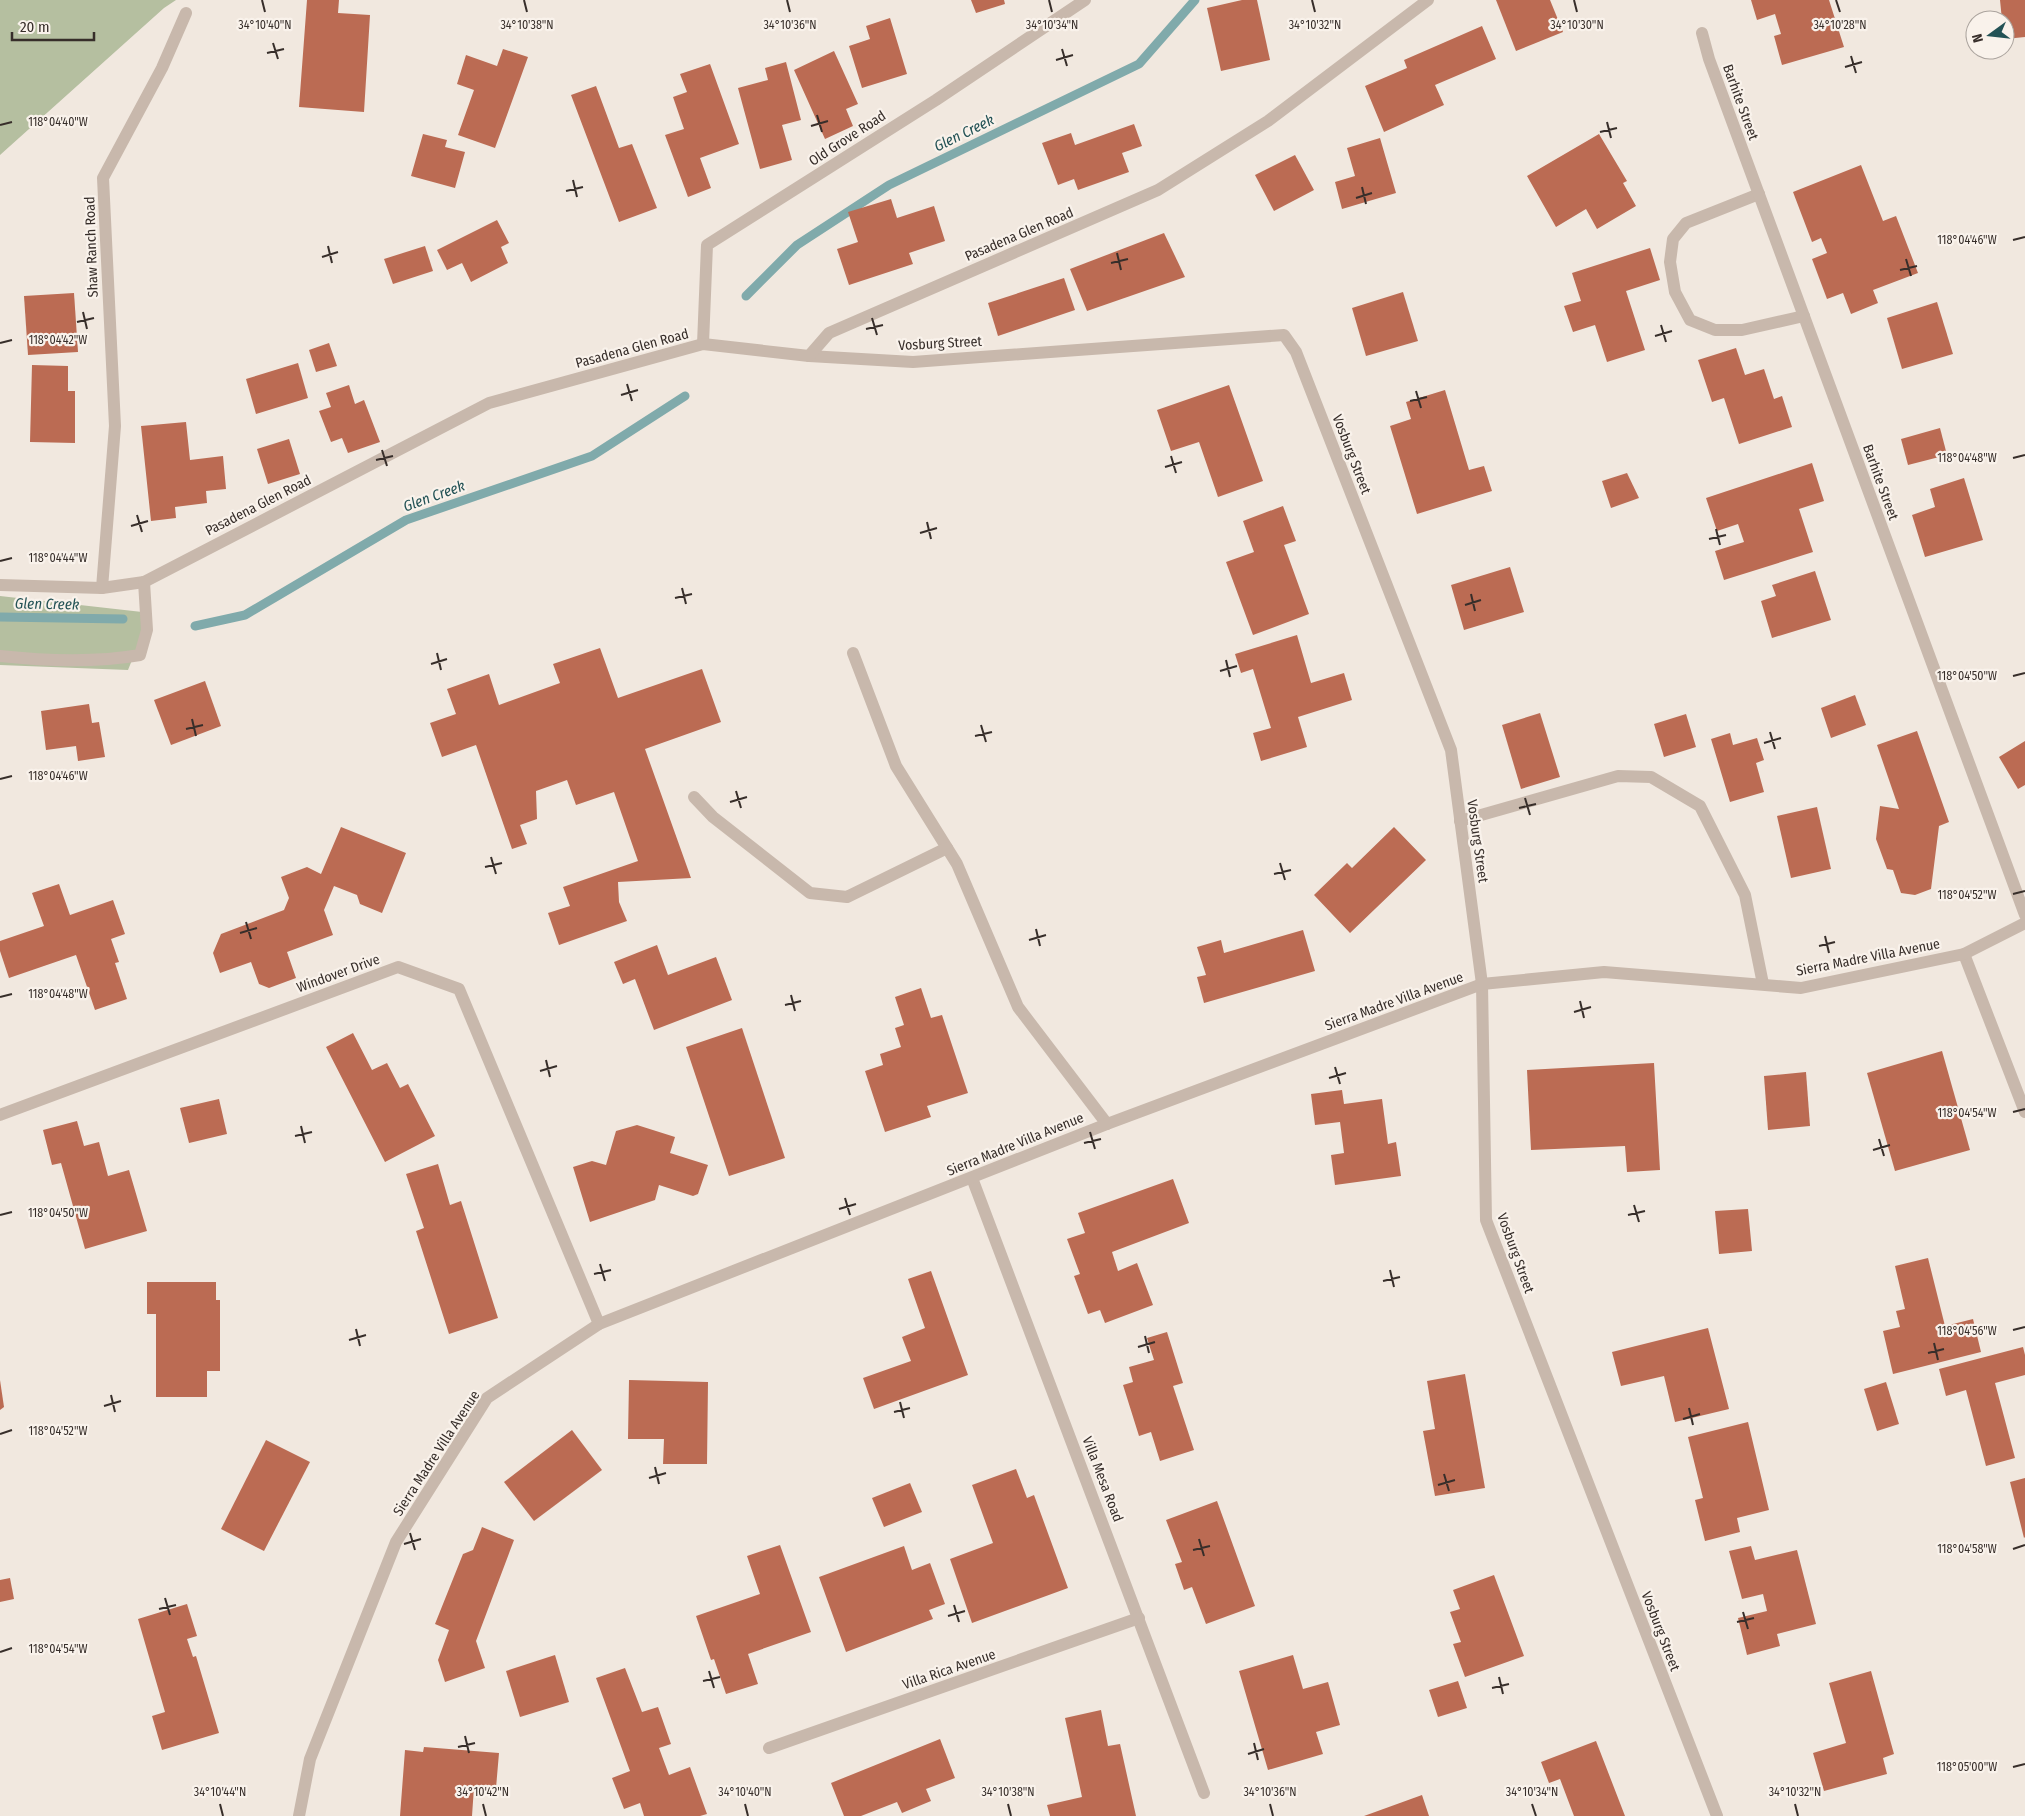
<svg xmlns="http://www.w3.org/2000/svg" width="2025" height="1816" font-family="'Fira Sans Condensed',sans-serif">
	<rect width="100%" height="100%" fill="#f1e8df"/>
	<g fill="#b5bfa0">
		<polygon points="0,0 176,0 164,8 0,155"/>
		<polygon points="0,596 151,613 128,670 0,665"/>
	</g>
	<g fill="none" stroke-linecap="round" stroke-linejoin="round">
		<g stroke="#80aaab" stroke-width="9">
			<polyline points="746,296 797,245 889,185 1139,64 1195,0"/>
			<polyline points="0,617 123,619"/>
			<polyline points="195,626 245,615 406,520 592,456 685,396"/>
		</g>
	</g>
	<g fill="#bb6b53">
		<polygon points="307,0 339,0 338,13 370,15 364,112 299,107"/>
		<polygon points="971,0 1004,0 1005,4 976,13"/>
		<polygon points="1242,0 1257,0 1270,60 1221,71 1207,8"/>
		<polygon points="1496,0 1550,0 1563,32 1516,51"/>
		<polygon points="1751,0 1829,0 1844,47 1782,65 1774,36 1781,34 1775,14 1757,20"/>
		<polygon points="2000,0 2025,0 2025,37 2005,39 2005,20 2002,20"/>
		<polygon points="890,18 907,74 862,88 849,46 870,39 866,26"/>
		<polygon points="1482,26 1496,59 1435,85 1444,105 1384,132 1365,86 1407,68 1404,60"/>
		<polygon points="503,49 528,57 495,148 458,135 474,90 457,84 466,55 497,66"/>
		<polygon points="834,51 858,104 846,109 853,126 825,139 794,70"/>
		<polygon points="786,62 801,120 782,125 792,160 760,169 738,88 768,80 765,68"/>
		<polygon points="710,64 739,144 700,158 711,188 688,197 665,135 684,129 673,97 687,92 680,74"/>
		<polygon points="596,86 619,148 632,144 657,208 619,222 571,95"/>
		<polygon points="1134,124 1142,146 1122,153 1129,172 1078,190 1074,179 1058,185 1042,143 1071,133 1075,145"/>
		<polygon points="423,134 447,140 445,147 465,152 455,188 411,176"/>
		<polygon points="1599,134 1627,181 1623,183 1636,206 1597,229 1586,209 1556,227 1527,176"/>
		<polygon points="1380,138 1396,193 1342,209 1335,182 1355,176 1347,148"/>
		<polygon points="1295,155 1314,190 1274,211 1255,175"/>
		<polygon points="1861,165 1883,221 1896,216 1918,273 1873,290 1878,303 1851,314 1843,293 1827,299 1812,259 1827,253 1821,238 1812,242 1793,192"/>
		<polygon points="891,199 897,218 934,206 945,241 909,253 913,264 849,285 837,249 858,242 848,212"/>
		<polygon points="497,220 509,243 501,247 508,263 471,282 462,263 447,270 437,250"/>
		<polygon points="1164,233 1185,277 1087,311 1070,269"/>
		<polygon points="425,246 433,271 393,284 384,259"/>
		<polygon points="1650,248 1660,280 1626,291 1645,350 1607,362 1595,325 1573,332 1564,306 1581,301 1572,273"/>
		<polygon points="1064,278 1075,310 998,336 988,303"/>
		<polygon points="1403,292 1418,341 1366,356 1352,308"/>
		<polygon points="74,293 78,352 28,355 24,296"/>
		<polygon points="1937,302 1953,354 1902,369 1887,318"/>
		<polygon points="329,343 337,366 316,372 309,350"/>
		<polygon points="1736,348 1745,375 1764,369 1774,399 1782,396 1792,427 1739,444 1724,398 1712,402 1698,360"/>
		<polygon points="298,363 308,398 256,414 246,379"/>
		<polygon points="32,365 68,366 68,391 75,391 75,443 30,442"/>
		<polygon points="349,385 355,404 364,400 380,442 348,453 342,438 331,442 319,411 331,407 326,393"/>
		<polygon points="1229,385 1263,481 1218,497 1199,442 1171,451 1157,410"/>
		<polygon points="1445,390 1469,470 1484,466 1492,491 1417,514 1390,426 1411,419 1406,402"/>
		<polygon points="186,422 190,460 223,456 226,489 206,491 207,503 175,507 176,518 151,521 141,426"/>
		<polygon points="1940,428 1947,455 1908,465 1901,439"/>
		<polygon points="289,439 300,474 268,484 257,449"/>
		<polygon points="1812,463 1824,501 1799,509 1813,552 1724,580 1715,551 1744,542 1738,524 1717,531 1706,498"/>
		<polygon points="1627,473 1639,498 1611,508 1602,481"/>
		<polygon points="1964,478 1983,540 1925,557 1912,515 1935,507 1930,489"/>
		<polygon points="1283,506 1296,541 1284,545 1309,614 1253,635 1226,562 1254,552 1243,521"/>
		<polygon points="1510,567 1524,612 1464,630 1451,585"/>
		<polygon points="1815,571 1831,620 1772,638 1761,601 1776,596 1772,585"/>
		<polygon points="1297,635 1311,683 1344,673 1352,700 1298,717 1307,747 1261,761 1253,733 1271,728 1253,669 1241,673 1235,654"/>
		<polygon points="600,648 618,698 702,669 721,722 645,749 691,878 618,882 619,902 627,921 559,945 548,913 570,906 563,887 638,861 614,792 576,805 567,780 536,791 537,819 520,825 527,844 512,849 476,745 442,757 430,723 456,714 447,689 489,674 499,705 560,683 553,664"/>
		<polygon points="205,681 221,726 171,745 154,700"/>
		<polygon points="1855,695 1866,725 1831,738 1821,708"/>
		<polygon points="89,704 92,723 99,722 105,757 78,761 76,746 46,750 41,711"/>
		<polygon points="1540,713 1560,777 1521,789 1502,725"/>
		<polygon points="1686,714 1696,747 1664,757 1654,724"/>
		<polygon points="1917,731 1949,822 1939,826 1931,889 1915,895 1901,893 1893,870 1887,869 1876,839 1880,806 1899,809 1877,745"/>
		<polygon points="1730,733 1733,745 1757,738 1764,760 1756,763 1764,792 1730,802 1711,739"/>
		<polygon points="2025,741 2025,785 2018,789 1999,757"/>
		<polygon points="1817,807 1831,869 1791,878 1777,816"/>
		<polygon points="341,827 406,853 382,913 360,904 357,895 334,886 324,910 333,935 287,952 296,978 269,988 259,984 251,962 220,973 213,953 221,934 284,910 289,898 281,877 307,867 321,874"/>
		<polygon points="1394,827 1426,860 1350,933 1314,895 1347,863 1352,868"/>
		<polygon points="59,884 70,915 113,900 125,934 111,939 119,962 115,963 127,999 95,1010 76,955 9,978 0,951 0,941 44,926 32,893"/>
		<polygon points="1303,930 1315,971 1204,1003 1197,977 1206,975 1197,947 1221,940 1224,953"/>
		<polygon points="657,945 668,975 716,957 732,1000 654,1030 635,979 623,984 614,962"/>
		<polygon points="921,988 931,1018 942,1015 968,1093 927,1106 931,1117 885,1132 865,1071 883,1065 880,1054 901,1047 895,1028 904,1025 895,997"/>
		<polygon points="742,1028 785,1158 729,1176 686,1047"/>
		<polygon points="353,1033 372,1070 387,1063 400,1088 408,1084 435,1136 385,1162 326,1047"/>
		<polygon points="1942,1051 1970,1150 1895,1171 1867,1073"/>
		<polygon points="1654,1063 1660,1170 1627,1172 1625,1146 1531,1150 1527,1070"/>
		<polygon points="1806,1072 1810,1126 1768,1130 1764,1076"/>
		<polygon points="1342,1090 1344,1104 1382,1099 1388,1144 1396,1142 1401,1176 1335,1185 1331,1155 1344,1153 1340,1122 1315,1125 1311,1094"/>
		<polygon points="219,1099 227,1134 189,1143 180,1108"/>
		<polygon points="77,1121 84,1146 99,1142 108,1176 129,1170 147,1231 85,1249 61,1163 52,1165 43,1130"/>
		<polygon points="637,1125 675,1137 670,1153 708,1165 698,1194 693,1196 659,1185 655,1200 590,1222 573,1167 592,1161 606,1165 616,1131"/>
		<polygon points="438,1164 450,1205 461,1201 498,1318 449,1334 416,1231 424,1228 406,1174"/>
		<polygon points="1173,1179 1189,1223 1112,1252 1118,1271 1137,1263 1153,1305 1105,1323 1100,1310 1088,1314 1074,1276 1080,1274 1067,1239 1085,1233 1078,1213"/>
		<polygon points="1748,1209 1752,1251 1719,1254 1715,1211"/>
		<polygon points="1928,1258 1945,1326 1973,1319 1981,1352 1893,1374 1883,1331 1900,1327 1896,1311 1905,1309 1895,1266"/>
		<polygon points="931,1271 968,1375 874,1409 863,1378 911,1361 902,1337 925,1328 908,1279"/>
		<polygon points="147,1282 216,1282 216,1300 220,1300 220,1371 207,1371 207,1397 156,1397 156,1314 147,1314"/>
		<polygon points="1708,1328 1729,1409 1675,1422 1664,1376 1621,1386 1612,1352"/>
		<polygon points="1167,1332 1183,1383 1173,1386 1194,1450 1160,1461 1151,1432 1139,1436 1123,1385 1133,1382 1129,1367 1154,1360 1147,1338"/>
		<polygon points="2023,1347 2025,1355 2025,1375 1995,1383 2015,1458 1986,1466 1966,1390 1946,1396 1939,1369"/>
		<polygon points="1465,1374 1485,1488 1435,1496 1423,1431 1435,1429 1427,1381"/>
		<polygon points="0,1380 4,1407 0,1410"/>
		<polygon points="629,1380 708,1382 707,1464 663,1464 664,1439 628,1439"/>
		<polygon points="1886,1382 1899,1424 1877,1431 1864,1389"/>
		<polygon points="1748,1422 1769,1510 1737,1518 1740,1532 1705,1541 1695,1500 1703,1498 1688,1437"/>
		<polygon points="572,1430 602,1470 534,1521 504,1482"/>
		<polygon points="266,1440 310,1462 264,1551 221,1529"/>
		<polygon points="1016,1469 1027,1498 1034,1495 1068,1588 972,1623 950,1559 993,1543 972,1485"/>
		<polygon points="2025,1478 2025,1537 2024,1538 2010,1482"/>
		<polygon points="910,1483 922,1512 884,1527 872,1498"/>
		<polygon points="1217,1501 1255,1606 1206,1624 1192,1587 1184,1590 1175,1564 1182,1562 1166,1520"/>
		<polygon points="482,1527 514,1540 476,1641 485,1668 445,1682 438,1660 449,1630 435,1624 463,1554 473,1550"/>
		<polygon points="780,1545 811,1632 748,1654 758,1684 726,1694 714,1659 711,1660 696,1616 760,1594 747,1556"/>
		<polygon points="904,1546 912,1570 930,1563 945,1604 929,1610 933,1619 846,1652 819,1577"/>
		<polygon points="1751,1546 1755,1560 1797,1550 1816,1624 1777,1634 1780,1646 1747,1655 1738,1618 1767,1611 1763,1594 1742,1599 1729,1551"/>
		<polygon points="1494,1575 1524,1656 1465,1677 1453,1644 1461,1642 1450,1612 1460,1609 1453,1590"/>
		<polygon points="10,1578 14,1599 0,1602 0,1580"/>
		<polygon points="187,1604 197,1636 187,1639 193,1657 196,1656 219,1733 162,1750 152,1716 165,1712 138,1619"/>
		<polygon points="555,1655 569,1702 520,1717 506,1671"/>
		<polygon points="1293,1655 1303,1689 1328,1682 1340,1725 1316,1732 1323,1754 1268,1770 1239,1671"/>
		<polygon points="625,1668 642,1712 658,1707 671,1744 659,1748 669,1775 690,1767 707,1814 700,1816 644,1816 640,1803 624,1809 612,1778 630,1771 596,1678"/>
		<polygon points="1871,1671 1894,1754 1883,1758 1887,1774 1824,1791 1813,1753 1846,1743 1829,1683"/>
		<polygon points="1458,1681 1467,1708 1438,1717 1429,1690"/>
		<polygon points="1101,1710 1108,1746 1120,1744 1136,1816 1050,1816 1047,1805 1082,1797 1065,1718"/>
		<polygon points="940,1739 955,1778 926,1789 931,1801 902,1813 897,1802 861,1816 844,1816 831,1783"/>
		<polygon points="1596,1741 1625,1816 1574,1816 1560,1779 1549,1783 1541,1762"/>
		<polygon points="424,1747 499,1753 496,1788 474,1787 472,1816 400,1816 405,1750 423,1752"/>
		<polygon points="1422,1795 1429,1816 1364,1816"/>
	</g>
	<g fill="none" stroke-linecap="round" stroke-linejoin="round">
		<g stroke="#c8b8ac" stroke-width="12">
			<polyline points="1759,194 1686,223 1673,239 1670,262 1675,292 1690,320 1715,330 1742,330 1804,316"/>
			<polyline points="853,653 896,766 957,864 1018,1007 1107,1124"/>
			<polyline points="694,797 713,817 810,893 847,897 947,848"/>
			<polyline points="1460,821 1618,776 1651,777 1700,806 1745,895 1763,984"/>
		</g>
		<g stroke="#c8b8ac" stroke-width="12">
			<polyline points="1702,33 1709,59 2025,915"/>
			<polyline points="703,344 707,245 936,100 1085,0"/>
			<polyline points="809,356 913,362 1284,335 1296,352 1451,750 1482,984 1486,1220 1717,1816"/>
			<polyline points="0,585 102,588 144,582 489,403 703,344 809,356 829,333 1158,190 1268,121 1428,0"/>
			<polyline points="102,588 115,426 103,178 162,68 186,13"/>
			<path d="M 0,656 C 46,661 94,663 140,655 L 147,630 L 144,582"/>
			<polyline points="1964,954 2025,1112"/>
			<polyline points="0,1115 398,967 459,989 599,1324"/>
			<polyline points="972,1178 1204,1793"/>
			<polyline points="769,1748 1139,1618"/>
			<polyline points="299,1816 310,1759 396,1542 487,1398 599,1324 1107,1124 1482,984 1604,972 1801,988 1964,954 2025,923"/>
		</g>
	</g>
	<path fill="none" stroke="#372e2a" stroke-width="2" d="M 262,0 L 265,12M 524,0 L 527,12M 787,0 L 790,12M 1049,0 L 1052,12M 1312,0 L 1315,12M 1574,0 L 1577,12M 1836,0 L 1840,12M 273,43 L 278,59M 1062,49 L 1067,66M 267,53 L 284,49M 1851,56 L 1856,73M 1056,60 L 1073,55M 1845,67 L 1862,62M 817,115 L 822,132M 1607,122 L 1611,138M 0,125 L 12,122M 811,126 L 828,121M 1600,132 L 1617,128M 573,180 L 577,197M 1362,187 L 1366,204M 566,191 L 583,187M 1356,198 L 1372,193M 2013,240 L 2025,237M 328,246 L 332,263M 1117,253 L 1121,270M 322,257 L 338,252M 1906,259 L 1911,276M 1111,263 L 1128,259M 1900,270 L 1917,266M 83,312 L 87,329M 872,318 L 877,335M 77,322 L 94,318M 1661,325 L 1666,342M 866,329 L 883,325M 1655,336 L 1672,331M 0,343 L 12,340M 627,384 L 632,401M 1416,391 L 1421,408M 621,395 L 638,390M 1410,401 L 1427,397M 382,450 L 387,466M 1171,456 L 1176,473M 2013,458 L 2025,455M 376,460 L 393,456M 1165,467 L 1182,462M 137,515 L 142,532M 927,522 L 931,539M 131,526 L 148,521M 1716,529 L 1720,545M 920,533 L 937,528M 1709,539 L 1726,535M 0,561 L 12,558M 682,588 L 686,604M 1471,594 L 1475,611M 675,598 L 692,594M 1465,605 L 1481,600M 437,653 L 441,670M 1226,660 L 1230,677M 431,664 L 447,659M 1220,671 L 1237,666M 2013,676 L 2025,673M 192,719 L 196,736M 981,725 L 986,742M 186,729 L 203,725M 1770,732 L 1775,749M 975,736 L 992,732M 1764,743 L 1781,738M 0,779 L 12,776M 736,791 L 741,808M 1525,798 L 1530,815M 730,802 L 747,797M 1519,808 L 1536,804M 491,857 L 496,874M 1280,863 L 1285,880M 485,867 L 502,863M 1274,874 L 1291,870M 2013,894 L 2025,891M 246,922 L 251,939M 1036,929 L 1040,946M 240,933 L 257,928M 1825,936 L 1829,953M 1029,940 L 1046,935M 1819,946 L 1835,942M 791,995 L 795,1011M 0,997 L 12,994M 1580,1001 L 1584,1018M 785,1005 L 801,1001M 1574,1012 L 1591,1007M 546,1060 L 550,1077M 1335,1067 L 1340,1084M 540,1071 L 557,1066M 1329,1078 L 1346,1073M 2013,1112 L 2025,1109M 301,1126 L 305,1143M 1090,1132 L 1095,1149M 295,1136 L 312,1132M 1879,1139 L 1884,1156M 1084,1143 L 1101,1139M 1873,1150 L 1890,1145M 845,1198 L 850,1215M 1634,1205 L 1639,1222M 839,1209 L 856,1204M 0,1215 L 12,1212M 1628,1215 L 1645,1211M 600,1264 L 605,1281M 1390,1270 L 1394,1287M 594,1274 L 611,1270M 1383,1281 L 1400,1277M 356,1329 L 360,1346M 2013,1330 L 2025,1327M 1145,1336 L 1149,1353M 349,1340 L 366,1335M 1934,1343 L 1938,1360M 1138,1347 L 1155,1342M 1928,1353 L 1944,1349M 111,1395 L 115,1412M 900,1402 L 904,1418M 104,1406 L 121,1401M 1689,1408 L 1693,1425M 894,1412 L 910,1408M 1683,1419 L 1700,1414M 0,1434 L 12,1430M 655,1467 L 659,1484M 1444,1474 L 1449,1491M 649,1478 L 666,1473M 1438,1485 L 1455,1480M 410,1533 L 415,1550M 1199,1539 L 1204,1556M 404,1544 L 421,1539M 2013,1549 L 2025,1545M 1193,1550 L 1210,1546M 165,1598 L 170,1615M 954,1605 L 959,1622M 159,1609 L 176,1605M 1743,1612 L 1748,1629M 948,1616 L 965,1611M 1737,1622 L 1754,1618M 0,1652 L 12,1648M 709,1671 L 714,1688M 1499,1677 L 1503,1694M 703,1681 L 720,1677M 1492,1688 L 1509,1684M 465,1736 L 469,1753M 1254,1743 L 1258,1760M 458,1747 L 475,1743M 1248,1754 L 1264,1749M 2013,1767 L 2025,1764M 220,1804 L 223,1816M 483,1804 L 486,1816M 745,1804 L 748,1816M 1008,1804 L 1011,1816M 1270,1804 L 1273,1816M 1532,1804 L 1536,1816M 1795,1804 L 1798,1816"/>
	<g text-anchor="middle" stroke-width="4.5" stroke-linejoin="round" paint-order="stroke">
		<g font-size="14" fill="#372e2a" stroke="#f9f2eb">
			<text transform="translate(1741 102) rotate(70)" y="5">Barhite Street</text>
			<text transform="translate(847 138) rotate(-33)" y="5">Old Grove Road</text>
			<text transform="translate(1019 234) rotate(-23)" y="5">Pasadena Glen Road</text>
			<text transform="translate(91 247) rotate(-92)" y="5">Shaw Ranch Road</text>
			<text transform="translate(940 343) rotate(-3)" y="5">Vosburg Street</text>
			<text transform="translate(632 348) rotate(-15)" y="5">Pasadena Glen Road</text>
			<text transform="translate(1352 454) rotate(69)" y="5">Vosburg Street</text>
			<text transform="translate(1881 482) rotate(70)" y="5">Barhite Street</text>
			<text transform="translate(258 505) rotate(-27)" y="5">Pasadena Glen Road</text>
			<text transform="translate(1478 841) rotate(82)" y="5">Vosburg Street</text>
			<text transform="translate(1868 957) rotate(-11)" y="5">Sierra Madre Villa Avenue</text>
			<text transform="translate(338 973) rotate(-20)" y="5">Windover Drive</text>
			<text transform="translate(1394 1001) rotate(-20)" y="5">Sierra Madre Villa Avenue</text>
			<text transform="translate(1015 1144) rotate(-22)" y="5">Sierra Madre Villa Avenue</text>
			<text transform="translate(1516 1253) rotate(70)" y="5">Vosburg Street</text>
			<text transform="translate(436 1453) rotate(-57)" y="5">Sierra Madre Villa Avenue</text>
			<text transform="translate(1103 1479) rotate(69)" y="5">Villa Mesa Road</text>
			<text transform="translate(1661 1631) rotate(69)" y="5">Vosburg Street</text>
			<text transform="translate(949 1669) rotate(-19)" y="5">Villa Rica Avenue</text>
		</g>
		<g font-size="15" font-style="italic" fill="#235255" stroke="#f9f2eb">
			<text transform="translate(964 133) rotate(-26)" y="5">Glen Creek</text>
			<text transform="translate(434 496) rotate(-20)" y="5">Glen Creek</text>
			<text transform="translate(47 604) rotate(1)" y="5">Glen Creek</text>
		</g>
	</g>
	<g font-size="12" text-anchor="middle" fill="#372e2a" stroke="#f9f2eb" stroke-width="4.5" stroke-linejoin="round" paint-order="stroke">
		<text x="265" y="29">34°10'40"N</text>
		<text x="527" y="29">34°10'38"N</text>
		<text x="790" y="29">34°10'36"N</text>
		<text x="1052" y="29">34°10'34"N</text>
		<text x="1315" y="29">34°10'32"N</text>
		<text x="1577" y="29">34°10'30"N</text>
		<text x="1840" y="29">34°10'28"N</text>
		<text x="58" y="126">118°04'40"W</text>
		<text x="1967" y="244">118°04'46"W</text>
		<text x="58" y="344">118°04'42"W</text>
		<text x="1967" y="462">118°04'48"W</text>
		<text x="58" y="562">118°04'44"W</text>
		<text x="1967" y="680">118°04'50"W</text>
		<text x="58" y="780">118°04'46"W</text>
		<text x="1967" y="899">118°04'52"W</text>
		<text x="58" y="998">118°04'48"W</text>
		<text x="1967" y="1117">118°04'54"W</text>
		<text x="58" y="1217">118°04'50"W</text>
		<text x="1967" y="1335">118°04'56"W</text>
		<text x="58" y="1435">118°04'52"W</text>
		<text x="1967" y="1553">118°04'58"W</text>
		<text x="58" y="1653">118°04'54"W</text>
		<text x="1967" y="1771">118°05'00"W</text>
		<text x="220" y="1796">34°10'44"N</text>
		<text x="483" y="1796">34°10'42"N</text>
		<text x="745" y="1796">34°10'40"N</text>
		<text x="1008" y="1796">34°10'38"N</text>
		<text x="1270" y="1796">34°10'36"N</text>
		<text x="1532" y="1796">34°10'34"N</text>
		<text x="1795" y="1796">34°10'32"N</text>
	</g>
	<g transform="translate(1990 35) rotate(255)"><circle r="24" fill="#f9f2eb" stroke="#aba49e"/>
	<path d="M0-4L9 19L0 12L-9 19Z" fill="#235255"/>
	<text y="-8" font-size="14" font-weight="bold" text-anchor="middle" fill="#372e2a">N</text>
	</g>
	<path d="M12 32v8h82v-8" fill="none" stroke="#372e2a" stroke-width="2.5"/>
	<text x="20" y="32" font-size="15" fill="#372e2a" stroke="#f9f2eb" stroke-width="4" paint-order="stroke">20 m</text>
</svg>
